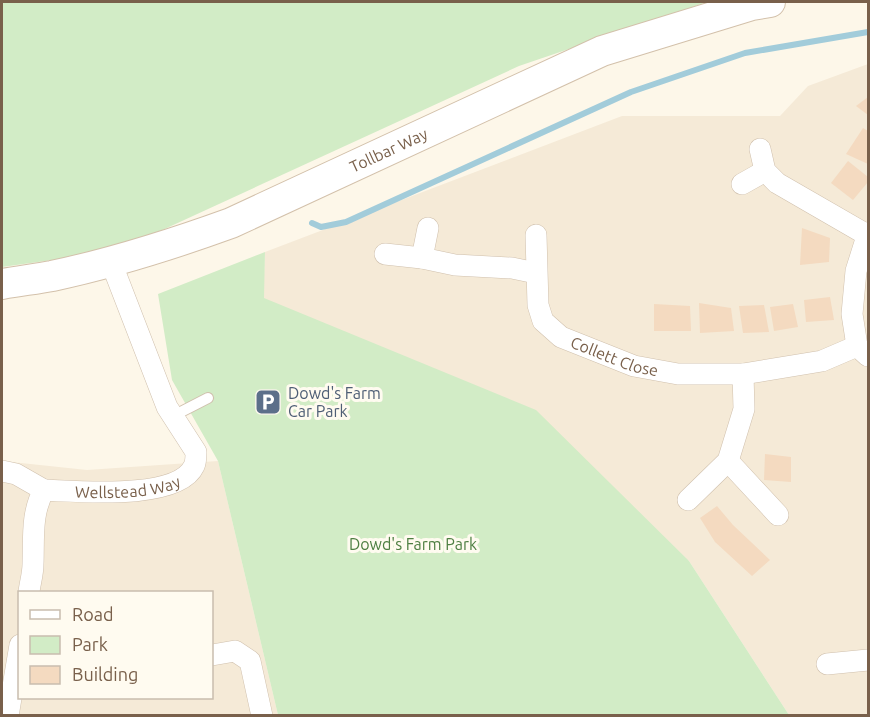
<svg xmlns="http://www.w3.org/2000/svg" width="870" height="717" font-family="Ubuntu,sans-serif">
	<rect width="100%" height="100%" fill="#fdf7e9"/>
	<g fill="#f5ead7" fill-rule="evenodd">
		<polygon points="868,64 868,715 789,715 689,561 263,298 265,252 622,116 780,116 808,86"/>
		<path d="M 2,461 L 87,470 L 218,461 L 278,715 L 2,716 ZM 20,592 L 212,592 L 212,698 L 20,698 Z"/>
	</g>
	<g fill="#d2ecc6">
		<polygon points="2,2 707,2 519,66 145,238 81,256 2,267"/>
		<polygon points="265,252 264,298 536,410 689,561 789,715 278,715 218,461 172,380 158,294"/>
	</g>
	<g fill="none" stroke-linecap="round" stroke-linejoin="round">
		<polyline stroke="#a2ccda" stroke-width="6" points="312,223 321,227 346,222 631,92 745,53 868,32"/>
	</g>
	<g fill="#f4dac0">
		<polygon points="868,97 868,115 856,106"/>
		<polygon points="863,128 868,131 868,164 846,154"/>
		<polygon points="848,161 868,177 868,182 853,200 831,183"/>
		<polygon points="802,228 830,238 829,262 800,265"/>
		<polygon points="830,297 834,320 806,322 804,300"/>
		<polygon points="699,303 731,308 734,331 700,333"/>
		<polygon points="654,304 690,306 691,331 654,331"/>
		<polygon points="793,304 798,327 774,331 770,307"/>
		<polygon points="764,305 769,332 743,333 739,306"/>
		<polygon points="765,454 791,457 791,482 764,480"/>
		<polygon points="717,506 733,525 770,560 752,576 715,542 700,518"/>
	</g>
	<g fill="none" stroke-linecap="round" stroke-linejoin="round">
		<g stroke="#d0c0ad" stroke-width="12">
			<polyline id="service" points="173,416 208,398"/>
		</g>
		<g stroke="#d0c0ad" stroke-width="22">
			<g id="minor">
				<polyline points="760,149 765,171 777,183 867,235"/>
				<polyline points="742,184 765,171"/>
				<polyline points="868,233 856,271 852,314 857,346 868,356"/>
				<path id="s1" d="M 536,235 L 538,305 L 543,321 L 561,337 L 634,366 L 678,374 L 743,374 L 822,361 L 857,346"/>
				<polyline points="385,254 422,258 455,265 512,268 536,273"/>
				<polyline points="422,258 428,228"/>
				<polyline points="728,461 778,515"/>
				<polyline points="2,471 16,474 44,490"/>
				<polyline points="688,500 728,461 744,409 743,374"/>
				<path id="s2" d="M 29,592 C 30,583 33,574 33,564 C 34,538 31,513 44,490 C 76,491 178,501 194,466 C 196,462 196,456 196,452 L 167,407 L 111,262"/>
				<polyline points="212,655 235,651 250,661 262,716"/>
				<polyline points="827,664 868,660"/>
				<polyline points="8,716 20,645"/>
			</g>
		</g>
		<g stroke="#d3c1ab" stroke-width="32">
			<g id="secondary">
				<path id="s3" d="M 2,284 C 18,281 36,279 52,276 C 113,263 173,244 231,223 L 602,51 L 752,5 L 770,2"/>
			</g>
		</g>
		<use href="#service" stroke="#fff" stroke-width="10"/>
		<use href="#minor" stroke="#fff" stroke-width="21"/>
		<use href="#secondary" stroke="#fff" stroke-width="30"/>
	</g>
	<defs>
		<g id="parking-square" transform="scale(1.35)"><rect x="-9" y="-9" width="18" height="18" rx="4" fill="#5c6f8a" stroke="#fffbf0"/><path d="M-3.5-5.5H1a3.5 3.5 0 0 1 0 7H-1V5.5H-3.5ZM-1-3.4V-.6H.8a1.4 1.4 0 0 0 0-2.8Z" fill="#fff"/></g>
	</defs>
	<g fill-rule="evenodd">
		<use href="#parking-square" x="268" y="402"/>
	</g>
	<g text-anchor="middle" stroke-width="6" stroke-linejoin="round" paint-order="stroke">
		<g font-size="16" fill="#79604b" stroke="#fffbf0">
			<text dy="6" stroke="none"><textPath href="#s3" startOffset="411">Tollbar Way</textPath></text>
			<text dy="6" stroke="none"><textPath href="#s1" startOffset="168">Collett Close</textPath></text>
			<text dy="6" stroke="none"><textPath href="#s2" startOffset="188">Wellstead Way</textPath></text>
		</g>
		<g font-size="16" fill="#4e5e75" stroke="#fffbf0" text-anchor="start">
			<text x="288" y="399">Dowd's Farm<tspan x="288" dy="18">Car Park</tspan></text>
		</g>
		<g font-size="16" fill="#4e7f42" stroke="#fffbf0">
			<text x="413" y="550">Dowd's Farm Park</text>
		</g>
	</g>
	<rect width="870" height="717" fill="none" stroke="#79604b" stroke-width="6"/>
	<rect x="18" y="591" width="195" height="108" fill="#fffbf0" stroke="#c9bdae" stroke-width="1.5"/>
	<rect x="30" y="610" width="30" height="9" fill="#ffffff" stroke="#c9bdae" stroke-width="1.5"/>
	<text x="72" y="621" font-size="18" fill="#79604b">Road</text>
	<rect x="30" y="636" width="30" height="18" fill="#d2ecc6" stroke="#c9bdae" stroke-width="1.5"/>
	<text x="72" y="651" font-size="18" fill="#79604b">Park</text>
	<rect x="30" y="666" width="30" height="18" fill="#f4dac0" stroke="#c9bdae" stroke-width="1.5"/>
	<text x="72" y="681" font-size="18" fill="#79604b">Building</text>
</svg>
